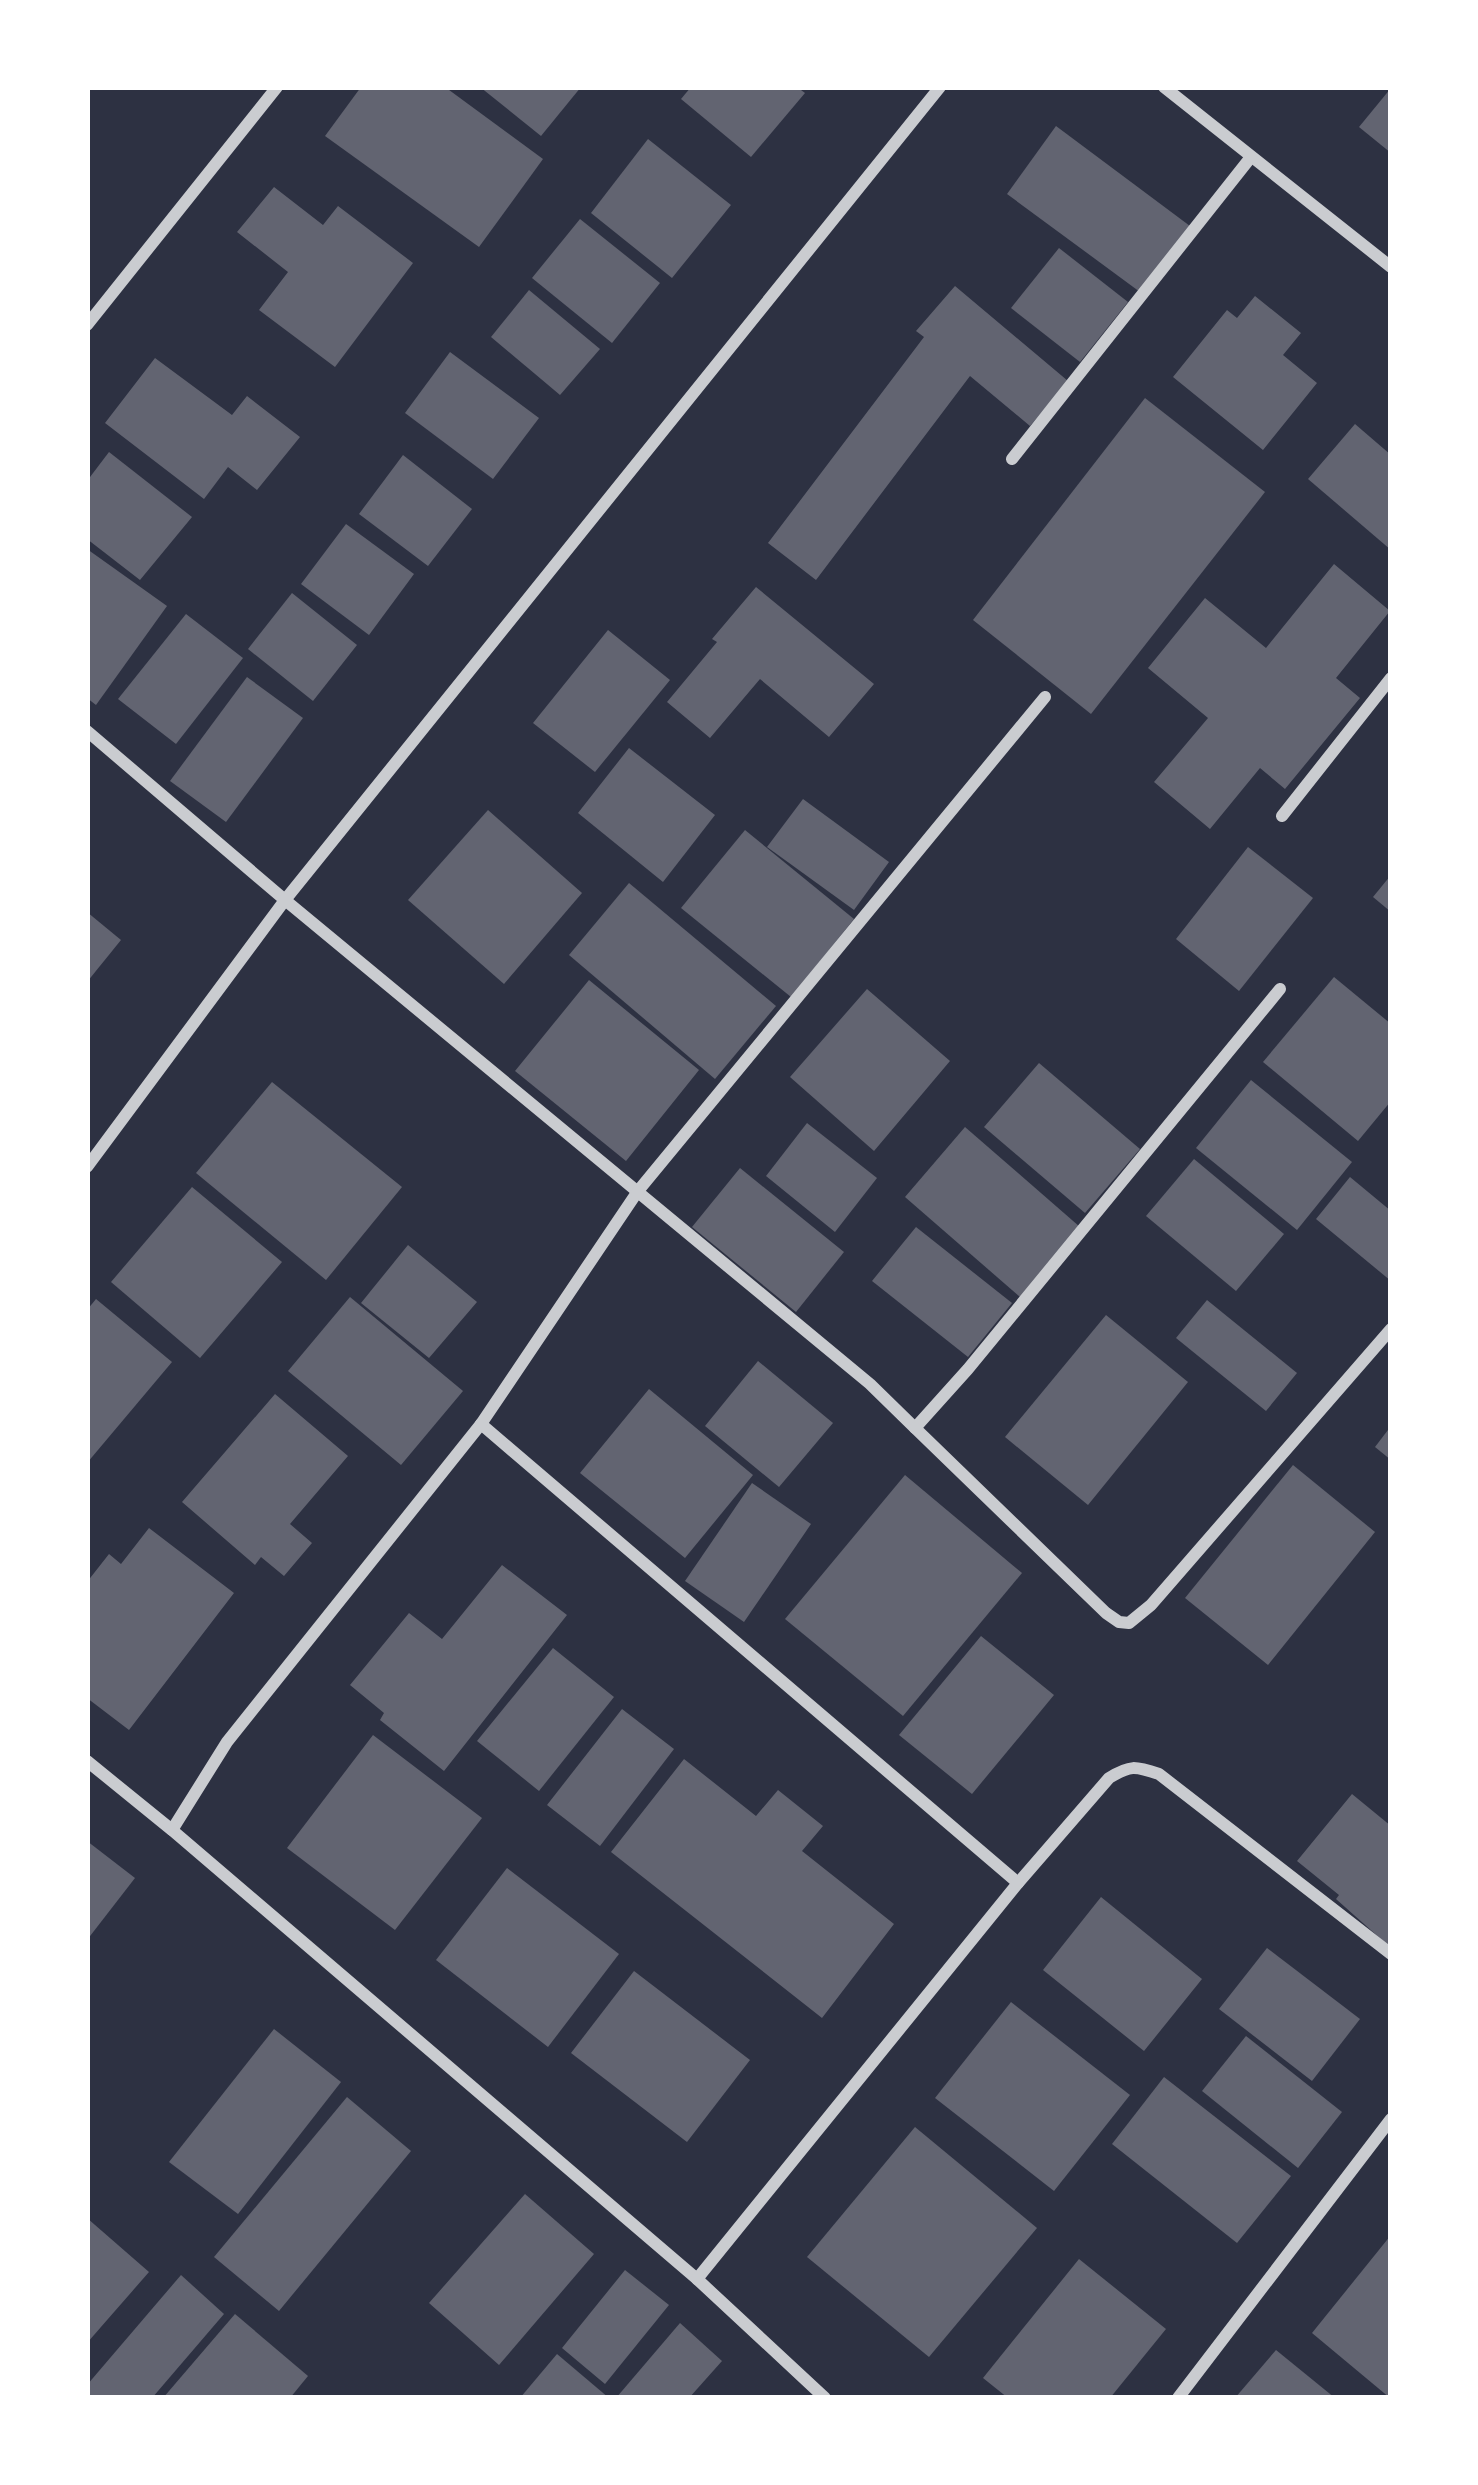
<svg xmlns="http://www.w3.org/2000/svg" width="1478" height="2485" font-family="'Nunito Sans',sans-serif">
	<rect width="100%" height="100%" fill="#2d3142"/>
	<g fill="#626471">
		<polygon points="361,87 445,87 543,159 479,247 325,136"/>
		<polygon points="480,87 581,87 541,136"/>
		<polygon points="691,87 797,87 805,93 751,157 681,99"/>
		<polygon points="1391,88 1391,153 1359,127"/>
		<polygon points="1056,126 1190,226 1140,292 1007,194"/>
		<polygon points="648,139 731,205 672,278 591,213"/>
		<polygon points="274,187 323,225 338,206 413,263 335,367 259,310 288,272 237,232"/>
		<polygon points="580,219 660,283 612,343 532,278"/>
		<polygon points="1059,248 1128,302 1080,362 1011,308"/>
		<polygon points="955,286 1068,381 1030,426 970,376 816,580 768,543 924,337 916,331"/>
		<polygon points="529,290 600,349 560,395 491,337"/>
		<polygon points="1255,296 1301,333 1283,355 1317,383 1263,450 1173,377 1227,310 1237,318"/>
		<polygon points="450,352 539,418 493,479 405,413"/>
		<polygon points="155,358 232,415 247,396 300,437 257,490 228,467 204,499 105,423"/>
		<polygon points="1145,398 1265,492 1091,714 973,620"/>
		<polygon points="1355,424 1391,455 1391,550 1308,479"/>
		<polygon points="109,452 192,517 140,580 87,539 87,481"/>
		<polygon points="403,455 472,509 428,566 359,514"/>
		<polygon points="346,524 414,574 369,635 301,584"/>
		<polygon points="87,549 167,606 96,705 87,698"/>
		<polygon points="1334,564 1390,611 1336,678 1360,698 1285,789 1260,768 1210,829 1154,782 1208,718 1148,668 1205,598 1266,648"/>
		<polygon points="756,587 874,684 829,737 760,679 710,738 667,702 717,642 712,639"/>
		<polygon points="292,593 357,645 313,701 248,649"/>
		<polygon points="186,614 243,658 176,744 118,699"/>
		<polygon points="608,630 670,680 595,772 533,723"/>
		<polygon points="247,677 303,718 226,822 170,781"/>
		<polygon points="629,748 715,815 663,882 578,813"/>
		<polygon points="803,799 889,862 854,910 767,847"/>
		<polygon points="488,810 582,893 504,984 408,900"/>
		<polygon points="745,830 854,919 791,997 681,908"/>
		<polygon points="1248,847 1313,898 1239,991 1176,939"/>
		<polygon points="1391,875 1391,912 1373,897"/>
		<polygon points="629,883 776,1006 715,1079 569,955"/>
		<polygon points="87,912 121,940 87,982"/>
		<polygon points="1334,977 1391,1024 1391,1101 1358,1141 1263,1062"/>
		<polygon points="589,980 699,1070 626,1161 515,1071"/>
		<polygon points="867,989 950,1061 874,1151 790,1077"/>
		<polygon points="1039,1063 1140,1149 1085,1213 984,1127"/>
		<polygon points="1251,1080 1352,1162 1297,1230 1196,1148"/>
		<polygon points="272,1082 402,1187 326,1280 196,1173"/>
		<polygon points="807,1123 877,1178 835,1232 766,1176"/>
		<polygon points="965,1127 1080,1227 1020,1297 905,1197"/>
		<polygon points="1194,1159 1284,1234 1236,1291 1146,1216"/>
		<polygon points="740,1168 844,1252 796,1312 692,1227"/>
		<polygon points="1350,1177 1391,1211 1391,1281 1316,1219"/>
		<polygon points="192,1187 282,1262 200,1358 111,1282"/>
		<polygon points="916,1227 1012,1303 968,1357 872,1281"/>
		<polygon points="408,1245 477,1302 429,1358 361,1303"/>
		<polygon points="350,1297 463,1391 401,1465 288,1371"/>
		<polygon points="96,1299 172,1362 87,1463 87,1310"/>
		<polygon points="1207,1300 1297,1373 1266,1411 1176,1338"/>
		<polygon points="1106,1315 1188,1382 1088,1505 1005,1437"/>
		<polygon points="758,1361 833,1423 779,1487 705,1426"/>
		<polygon points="649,1389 753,1475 685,1558 580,1473"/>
		<polygon points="275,1394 348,1456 290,1524 312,1543 284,1576 261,1557 255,1565 182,1502"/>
		<polygon points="1391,1426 1391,1460 1375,1447"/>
		<polygon points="1293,1465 1375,1532 1268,1665 1185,1598"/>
		<polygon points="905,1475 1022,1573 903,1716 785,1619"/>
		<polygon points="752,1483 811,1524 744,1622 685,1581"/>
		<polygon points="149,1528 234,1593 129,1730 87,1698 87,1582 109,1554 121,1564"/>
		<polygon points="502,1565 567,1615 444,1771 380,1720 384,1713 350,1685 409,1613 442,1639"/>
		<polygon points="981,1636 1054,1695 972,1794 899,1735"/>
		<polygon points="553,1648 614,1697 539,1791 477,1741"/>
		<polygon points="622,1709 674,1749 600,1846 547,1805"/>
		<polygon points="373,1735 482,1818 395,1930 287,1848"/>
		<polygon points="684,1759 756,1816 778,1790 823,1826 802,1851 894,1924 822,2018 611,1852"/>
		<polygon points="1352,1794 1391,1826 1391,1948 1336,1899 1339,1895 1297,1861"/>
		<polygon points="87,1841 135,1878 87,1940"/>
		<polygon points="507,1868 619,1954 548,2047 436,1960"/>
		<polygon points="1101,1897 1202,1979 1144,2051 1043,1970"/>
		<polygon points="1267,1948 1360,2019 1312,2081 1219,2009"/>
		<polygon points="634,1971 750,2060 687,2142 571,2053"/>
		<polygon points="1011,2002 1130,2095 1054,2191 935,2098"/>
		<polygon points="274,2029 341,2082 238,2214 169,2162"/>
		<polygon points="1246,2036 1342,2112 1298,2168 1202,2091"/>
		<polygon points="1164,2077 1291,2176 1237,2243 1112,2144"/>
		<polygon points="347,2097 411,2151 279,2311 214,2257"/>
		<polygon points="915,2127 1037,2228 929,2357 807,2257"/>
		<polygon points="525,2194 594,2254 499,2365 429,2303"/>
		<polygon points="87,2218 149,2272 87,2343"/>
		<polygon points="1391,2235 1391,2398 1390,2398 1312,2333"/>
		<polygon points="1079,2259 1166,2329 1110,2398 1008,2398 983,2378"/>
		<polygon points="625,2270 669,2305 605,2384 562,2348"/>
		<polygon points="181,2275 224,2314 152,2398 87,2398 87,2385"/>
		<polygon points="235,2314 308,2376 290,2398 163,2398"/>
		<polygon points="680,2323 722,2361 689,2398 616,2398"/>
		<polygon points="1276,2350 1335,2398 1235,2398"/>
		<polygon points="557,2354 609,2398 520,2398"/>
	</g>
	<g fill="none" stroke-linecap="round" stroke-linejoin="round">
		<g stroke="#caccd0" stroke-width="12">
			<polyline points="1164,87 1391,267"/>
			<polyline points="87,325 277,87"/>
			<polyline points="1012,459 1251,157"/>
			<polyline points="87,731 285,900 870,1384 915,1428 968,1369 1280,989"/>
			<polyline points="1282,816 1391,678"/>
			<polyline points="87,1167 285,900 940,87"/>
			<polyline points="481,1424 1018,1883"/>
			<polyline points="915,1428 1106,1613 1119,1622 1129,1623 1151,1605 1391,1329"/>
			<polyline points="87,1761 172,1830 697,2279 825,2398"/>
			<polyline points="172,1830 227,1742 481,1424 638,1191 1045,697"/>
			<path d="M 697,2279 L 1018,1883 L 1109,1778 C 1130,1765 1135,1766 1159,1774 L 1391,1954"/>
			<polyline points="1178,2398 1391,2119"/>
		</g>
	</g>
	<rect width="1478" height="2485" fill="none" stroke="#ffffff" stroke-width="180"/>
</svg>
